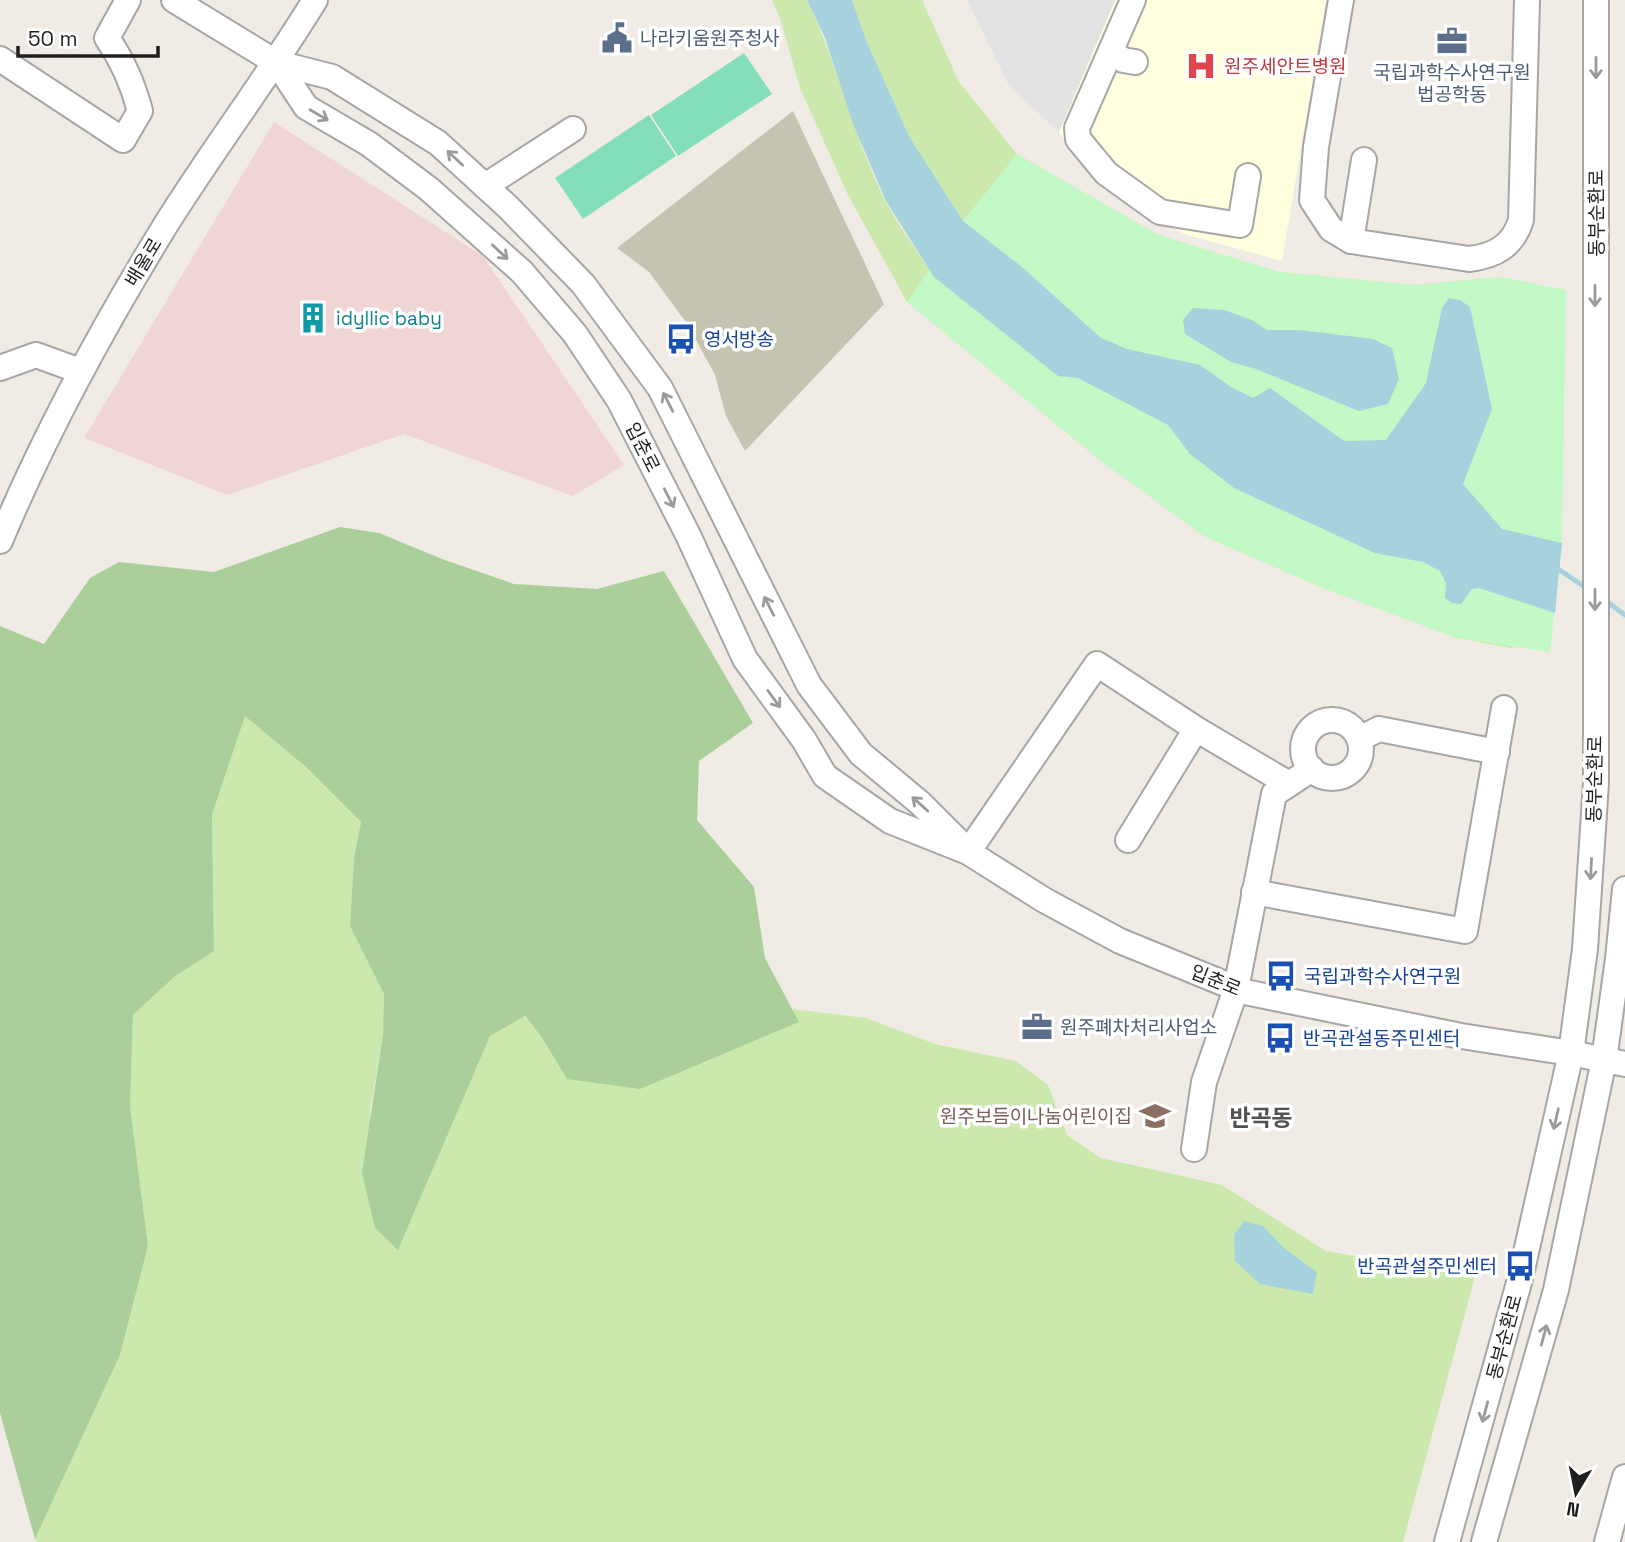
<svg xmlns="http://www.w3.org/2000/svg" width="1625" height="1542" font-family="'Space Grotesk','Noto Sans KR',sans-serif">
	<rect width="100%" height="100%" fill="#f0ece5"/>
	<polygon fill="#f0d5d5" points="274,122 483,256 624,465 573,496 404,434 227,495 84,438"/>
	<polygon fill="#fffedf" points="1115,0 1326,0 1282,261 1184,234 1093,176 1059,132"/>
	<polygon fill="#c4c4b1" points="793,111 884,304 745,451 726,416 715,375 688,325 649,272 617,248"/>
	<g fill="#cbe9ac">
		<path d="M 772,0 L 807,0 C 838,65 853,136 885,200 C 899,227 918,252 934,277 L 1516,649 L 1457,638 L 1318,586 L 1204,536 L 1101,461 L 907,302 L 848,195 L 800,88 L 780,18 Z"/>
		<polygon points="852,0 922,0 959,82 1017,154 1158,235 1279,272 1414,285 1502,277 1442,308 963,221 909,136 866,40"/>
		<polygon points="245,715 306,767 361,822 354,858 350,926 384,994 383,1034 370,1112 398,1250 490,1035 524,1016 543,1039 798,1022 792,1009 866,1018 935,1044 1016,1061 1048,1085 1067,1135 1101,1158 1222,1185 1326,1251 1475,1277 1403,1542 36,1542 35,1539 120,1355 148,1246 130,1106 133,1015 174,977 214,951 212,815"/>
	</g>
	<polygon fill="#abcf9a" points="340,527 379,533 442,559 514,584 597,589 664,571 753,723 699,761 697,820 754,887 765,958 799,1022 640,1089 567,1079 543,1039 525,1016 490,1036 398,1250 375,1228 362,1173 383,1034 384,994 350,926 354,858 361,822 306,767 245,716 212,815 214,951 174,977 133,1015 130,1106 148,1246 120,1355 35,1539 0,1413 0,626 44,644 90,578 119,562 214,572"/>
	<polygon fill="#c3f9c6" points="1017,154 1158,235 1279,272 1414,285 1502,277 1566,290 1562,543 1550,652 1457,638 1318,586 1204,536 1101,461 907,302 963,221"/>
	<g fill="#84deb9">
		<polygon points="744,53 772,94 678,156 651,115"/>
		<polygon points="649,115 676,156 583,219 555,178"/>
	</g>
	<polygon fill="#e3e3e3" points="967,0 1115,0 1059,132 1009,86"/>
	<g fill="#a6d2dd">
		<polygon points="807,0 852,0 866,40 909,136 963,221 1022,267 1101,338 1127,349 1200,365 1231,387 1253,398 1270,388 1344,441 1386,440 1426,383 1442,308 1449,298 1460,300 1470,307 1492,409 1463,484 1502,529 1562,543 1555,613 1479,588 1472,589 1461,604 1452,603 1445,598 1446,583 1440,571 1423,562 1375,553 1234,488 1190,454 1168,425 1078,378 1058,376 934,277 886,201 853,124 825,38"/>
		<polygon points="1193,308 1224,310 1252,320 1267,330 1300,330 1373,339 1392,348 1399,379 1388,404 1359,411 1256,369 1231,362 1185,334 1183,320"/>
		<polygon points="1244,1221 1263,1226 1284,1248 1317,1272 1313,1294 1260,1284 1235,1261 1234,1235"/>
	</g>
	<g fill="none" stroke-linecap="round" stroke-linejoin="round">
		<g stroke="#a6d2dd" stroke-width="5">
			<polyline points="1555,567 1588,589"/>
			<polyline points="1605,600 1625,615"/>
		</g>
		<g stroke="#a6a6a6" stroke-width="28">
			<g id="minor">
				<polyline points="174,0 277,63 332,77 438,143 509,208 583,284 660,388 809,685 861,754 920,803 963,846"/>
				<polyline points="1133,0 1077,128 1078,139 1106,173 1160,212 1240,225 1248,176"/>
				<path d="M 1341,0 L 1316,147 L 1312,200 L 1331,229 L 1351,241 L 1469,259 C 1495,256 1513,246 1521,220 L 1527,0"/>
				<polyline points="1111,51 1123,60 1135,62"/>
				<path d="M 0,59 L 123,140 L 140,111 C 133,84 123,61 107,38 L 128,0"/>
				<polyline points="277,63 306,107 369,144 429,189 522,272 575,334 619,400 688,535 745,659 804,740 825,776 890,821 968,852 1044,900 1120,941 1245,992 1461,1036 1571,1053 1625,1064"/>
				<polyline points="485,186 573,129"/>
				<polyline points="1351,241 1364,160"/>
				<polyline points="0,368 36,355 80,371"/>
				<path d="M 0,541 C 46,431 103,327 165,226 C 213,149 268,77 315,0"/>
				<circle cx="1332" cy="749" r="29"/>
				<polyline points="1359,739 1379,729 1497,752"/>
				<polyline points="1128,840 1196,729 1289,784"/>
				<polyline points="968,852 1097,664 1196,729"/>
				<polyline points="1254,892 1465,931 1504,708"/>
				<polyline points="1194,1149 1204,1082 1236,989 1274,794 1312,769"/>
				<polyline points="1447,1542 1520,1279 1571,1053 1585,949 1596,783 1596,0"/>
				<polyline points="1484,1542 1556,1290 1604,1060 1618,959 1625,889"/>
				<polyline points="1607,1542 1625,1477"/>
			</g>
		</g>
		<use href="#minor" stroke="#fff" stroke-width="24"/>
	</g>
	<defs><path id="oneway-shaft" d="M-6 0H5M1.5-3L5.5 0L1.5 3" fill="none" stroke-width="1.6" stroke-linecap="round" stroke-linejoin="round" transform="scale(1.75)"/></defs>
	<g stroke="#9a9a9a">
		<use href="#oneway-shaft" transform="translate(1596 68) rotate(90)"/>
		<use href="#oneway-shaft" transform="translate(319 115) rotate(30)"/>
		<use href="#oneway-shaft" transform="translate(455 158) rotate(-137)"/>
		<use href="#oneway-shaft" transform="translate(500 252) rotate(43)"/>
		<use href="#oneway-shaft" transform="translate(1595 296) rotate(90)"/>
		<use href="#oneway-shaft" transform="translate(668 402) rotate(-117)"/>
		<use href="#oneway-shaft" transform="translate(669 498) rotate(63)"/>
		<use href="#oneway-shaft" transform="translate(1595 600) rotate(90)"/>
		<use href="#oneway-shaft" transform="translate(769 606) rotate(-117)"/>
		<use href="#oneway-shaft" transform="translate(774 699) rotate(54)"/>
		<use href="#oneway-shaft" transform="translate(920 804) rotate(-138)"/>
		<use href="#oneway-shaft" transform="translate(1591 869) rotate(93)"/>
		<use href="#oneway-shaft" transform="translate(1556 1119) rotate(103)"/>
		<use href="#oneway-shaft" transform="translate(1544 1335) rotate(-75)"/>
		<use href="#oneway-shaft" transform="translate(1485 1412) rotate(105)"/>
	</g>
	<defs>
		<g id="civic-bare" transform="scale(2.415)"><path d="M-.6-6.5H3V-4.5H.6V-3L4-1V1h2V6H-6V1h2V-1L-.6-3ZM-1.2 2.5V6h2.4V2.5Z" fill="#5c6f8a" stroke="#fff" stroke-width="2.5" paint-order="stroke"/></g>
		<g id="office-bare" transform="scale(2.415)"><path d="M-6-3h4V-5.5h4V-3h4V5H-6ZM-1-4.5V-3h2v-1.5ZM-6 0V1H6V0Z" fill="#5c6f8a" stroke="#fff" stroke-width="2.5" paint-order="stroke"/></g>
		<g id="hospital-bare" transform="scale(2.415)"><path d="M-5-5h3v3.5h4V-5h3V5h-3V1.5h-4V5h-3Z" fill="#e0444e" stroke="#fff" stroke-width="2.5" paint-order="stroke"/></g>
		<g id="building-bare" transform="scale(2.415)"><path d="M-4-6H4V6H1V3H-1V6H-4ZM-2.5-4.3h1.7v1.8h-1.7ZM.8-4.3h1.7v1.8H.8ZM-2.5-1h1.7V.8h-1.7ZM.8-1h1.7V.8H.8Z" fill="#0f9aa8" stroke="#fff" stroke-width="2.5" paint-order="stroke"/></g>
		<g id="bus-bare" transform="scale(2.415)"><path d="M-5-6H5V4H4V6H2V4H-2V6H-4V4H-5ZM-3.5-4V0h7V-4ZM-3.5 1.2v1.5H-2V1.2ZM2 1.2v1.5H3.5V1.2Z" fill="#1a4fb4" stroke="#fff" stroke-width="2.5" paint-order="stroke"/></g>
		<g id="school-bare" transform="scale(2.415)"><path d="M0-5L7-2L0 1L-7-2ZM-4 1L0 2.5L4 1V4Q0 6-4 4Z" fill="#8d6e63" stroke="#fff" stroke-width="2.5" paint-order="stroke"/></g>
	</defs>
	<g fill-rule="evenodd">
		<use href="#civic-bare" x="617" y="38"/>
		<use href="#office-bare" x="1452" y="41"/>
		<use href="#hospital-bare" x="1201" y="66"/>
		<use href="#building-bare" x="313" y="318"/>
		<use href="#bus-bare" x="681" y="339"/>
		<use href="#bus-bare" x="1281" y="976"/>
		<use href="#office-bare" x="1037" y="1027"/>
		<use href="#bus-bare" x="1280" y="1038"/>
		<use href="#school-bare" x="1155" y="1116"/>
		<use href="#bus-bare" x="1520" y="1266"/>
	</g>
	<g text-anchor="middle" stroke-width="7" stroke-linejoin="round" paint-order="stroke">
		<g font-size="19" fill="#4e5e75" stroke="#fff" text-anchor="start">
			<text x="640" y="45">나라키움원주청사</text>
			<text x="1452" y="79" text-anchor="middle">국립과학수사연구원<tspan x="1452" dy="22">법공학동</tspan></text>
			<text x="1060" y="1034">원주폐차처리사업소</text>
		</g>
		<g font-size="19" fill="#be3a42" stroke="#fff" text-anchor="start">
			<text x="1224" y="73">원주세안트병원</text>
		</g>
		<g font-size="19" fill="#1f1f1f" stroke="#fff">
			<text transform="translate(1596 213) rotate(-90)" y="7">동부순환로</text>
			<text transform="translate(143 262) rotate(-59)" y="7">배울로</text>
			<text transform="translate(643 447) rotate(63)" y="7">입춘로</text>
			<text transform="translate(1594 779) rotate(-89)" y="7">동부순환로</text>
			<text transform="translate(1216 980) rotate(22)" y="7">입춘로</text>
			<text transform="translate(1504 1337) rotate(-75)" y="7">동부순환로</text>
		</g>
		<g font-size="19" fill="#0d838f" stroke="#fff" text-anchor="start">
			<text x="336" y="325">idyllic baby</text>
		</g>
		<g font-size="19" fill="#164399" stroke="#fff" text-anchor="start">
			<text x="704" y="346">영서방송</text>
			<text x="1304" y="983">국립과학수사연구원</text>
			<text x="1303" y="1045">반곡관설동주민센터</text>
			<text x="1497" y="1273" text-anchor="end">반곡관설주민센터</text>
		</g>
		<g font-size="19" fill="#785e54" stroke="#fff" text-anchor="end">
			<text x="1132" y="1123">원주보듬이나눔어린이집</text>
		</g>
		<g font-size="23" font-weight="bold" fill="#525252" stroke="#fff">
			<text x="1261" y="1126">반곡동</text>
		</g>
	</g>
	<g transform="translate(1576 1493) rotate(190)" stroke="#ffffff" stroke-width="5" paint-order="stroke">
	<path d="M0-5L12 26L0 18L-12 26Z" fill="#1f1f1f"/>
	<text y="-10" font-size="19" font-weight="bold" text-anchor="middle" fill="#1f1f1f">N</text>
	</g>
	<path d="M18 46v10h140v-10" fill="none" stroke="#1f1f1f" stroke-width="3.5"/>
	<text x="28" y="46" font-size="21" fill="#1f1f1f" stroke="#ffffff" stroke-width="5" paint-order="stroke">50 m</text>
</svg>
